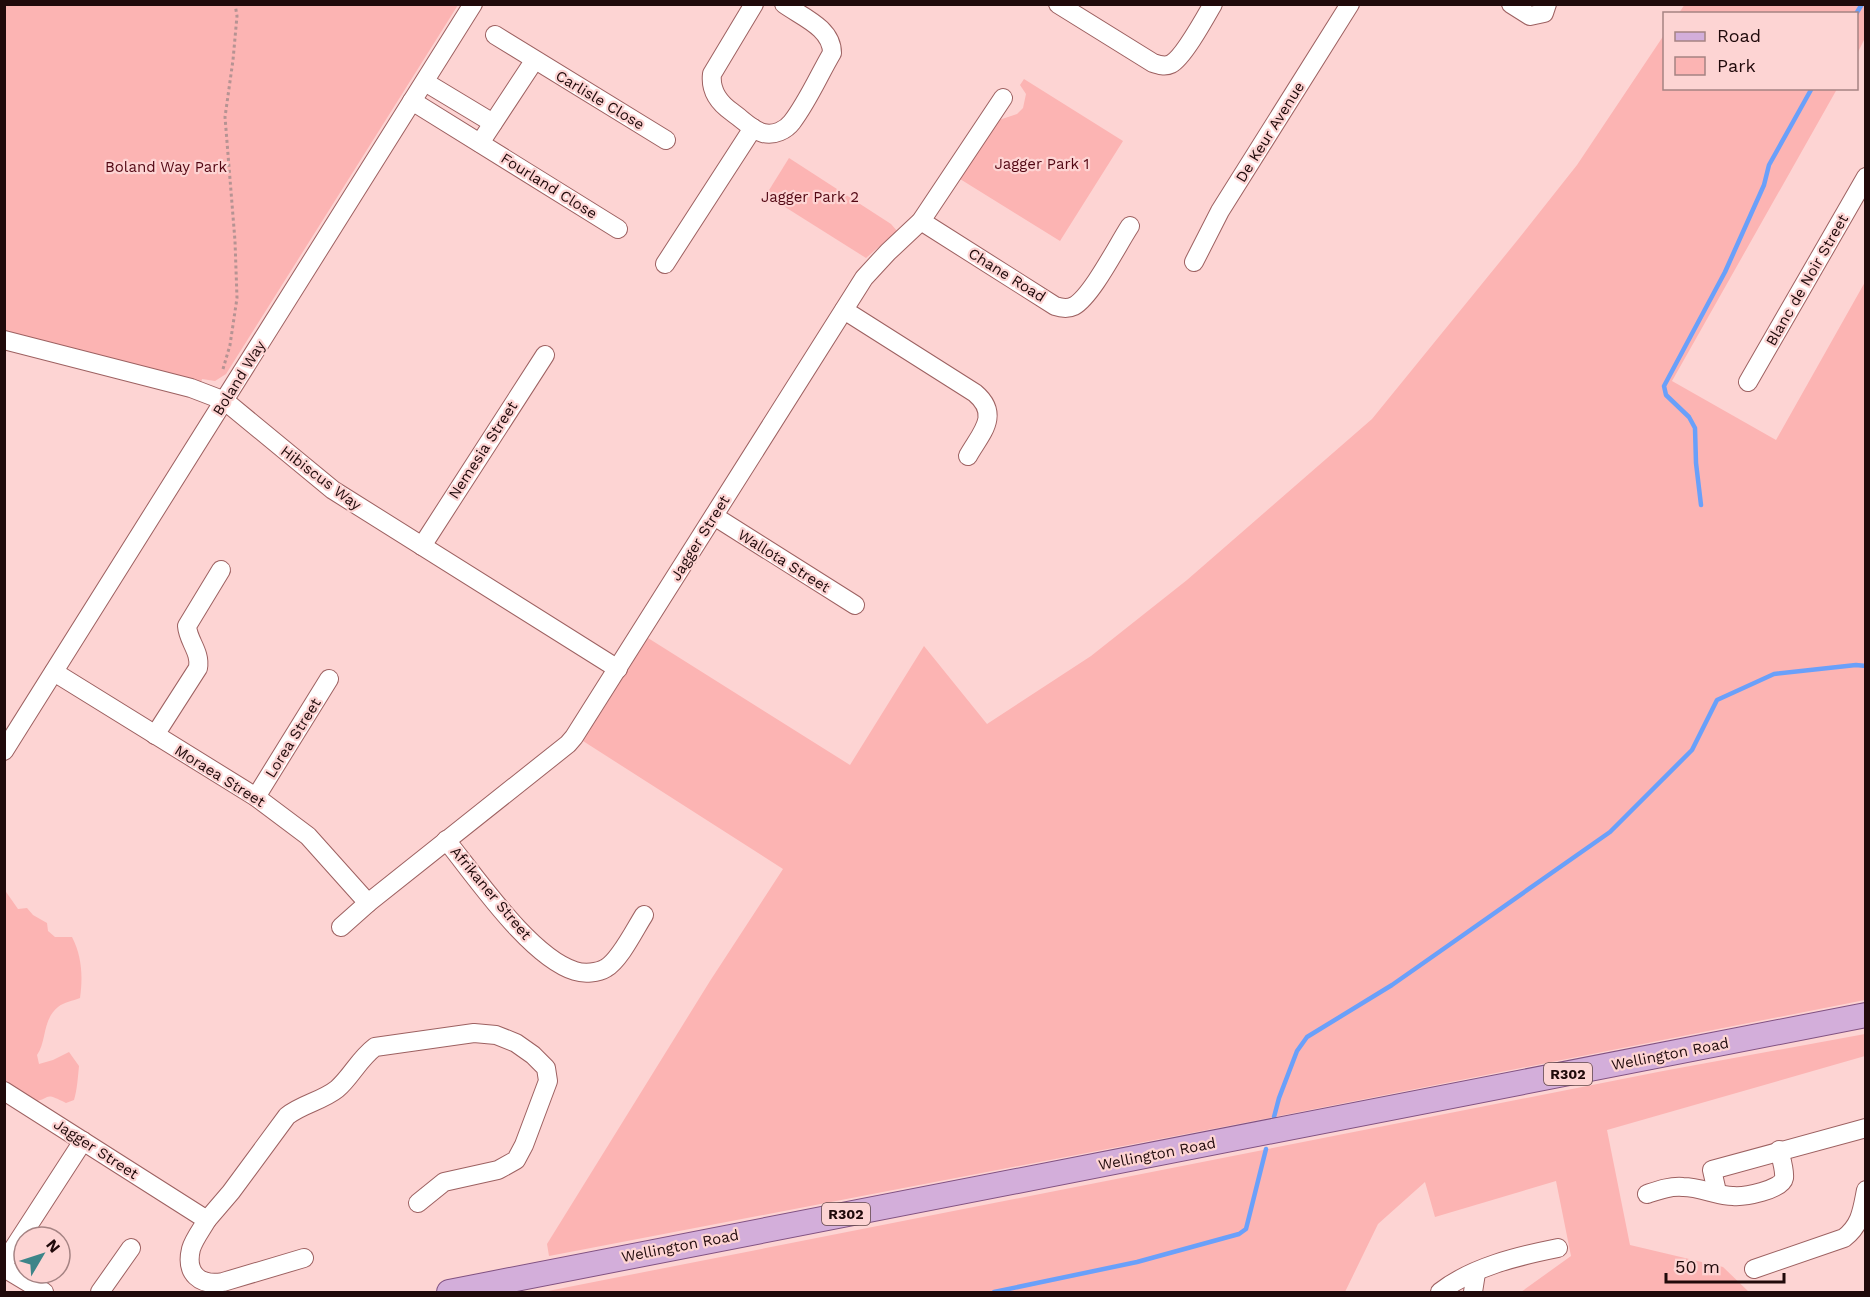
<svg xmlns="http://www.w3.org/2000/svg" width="1870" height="1297" font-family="'Work Sans',sans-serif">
	<rect width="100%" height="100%" fill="#fdd4d3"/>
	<g fill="#fcb4b3">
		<polygon points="1685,4 1865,5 1865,38 1857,54 1856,14 1679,13"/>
		<polygon points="4,5 458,5 226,374 215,381 202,379 201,383 5,332"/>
		<polygon points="1664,35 1664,88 1837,89 1672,381 1776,440 1865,282 1865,1000 1274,1117 549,1256 547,1244 710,981 783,869 583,741 648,638 850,765 924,646 987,724 1091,656 1187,580 1372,419 1516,242 1577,165"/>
		<polygon points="1024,79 1123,141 1060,241 960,179 999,120 1017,114 1023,108 1026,94 1020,85"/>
		<polygon points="789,158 891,224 897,231 866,258 766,195"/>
		<path d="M 4,889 L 18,909 L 27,908 L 33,915 L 47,923 L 48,931 L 55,937 L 72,937 C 82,956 83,977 80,998 C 73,1001 64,1002 58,1007 C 42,1020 47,1041 37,1055 L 39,1064 L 53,1060 L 69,1052 L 79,1066 C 78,1076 77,1091 74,1100 L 66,1103 C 42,1091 53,1099 32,1102 C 26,1091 17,1087 5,1084 Z"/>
		<polygon points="1865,1034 1865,1056 1607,1130 1630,1245 1723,1267 1749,1292 1521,1292 1571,1256 1556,1181 1435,1217 1425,1182 1378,1224 1345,1292 543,1292 1663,1071"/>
	</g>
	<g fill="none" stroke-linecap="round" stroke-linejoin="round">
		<g stroke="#6aa0fa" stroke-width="4.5">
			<polyline points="1856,14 1862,4"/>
			<polyline points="1701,505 1696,463 1695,428 1689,417 1666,395 1664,386 1725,272 1764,185 1769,165 1812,88"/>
			<polyline points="1274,1117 1279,1098 1297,1051 1307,1037 1392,985 1610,832 1692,750 1717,700 1774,674 1856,665 1866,666"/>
			<polyline points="994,1292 1137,1262 1239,1234 1246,1229 1266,1149"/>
		</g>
		<g stroke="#9d6161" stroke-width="20">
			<g id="minor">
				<path d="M 754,4 L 712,74 C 710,91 719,103 732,112 C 742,119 752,130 763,133 C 774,136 786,130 792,122 C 808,101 819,75 832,53 C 832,28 802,17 784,4"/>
				<path d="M 1058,4 L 1153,63 C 1159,65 1165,67 1171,64 C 1183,58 1205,18 1213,4"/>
				<polyline points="1511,4 1530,16 1544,13 1547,4"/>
				<polyline points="495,35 666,140"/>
				<polyline points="425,82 493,123"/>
				<polyline points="412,101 618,229"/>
				<polyline points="480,143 534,61"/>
				<path d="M 921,221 L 1055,306 C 1061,308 1068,309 1074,306 C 1092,296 1118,244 1130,226"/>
				<polyline points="1194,262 1220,211 1350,4"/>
				<polyline points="665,264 753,128"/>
				<path d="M 844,310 L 975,393 C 1001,415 981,433 968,456"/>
				<polyline points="4,340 191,388 225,401 333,490 618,669"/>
				<polyline points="1748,382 1866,177"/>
				<polyline points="714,516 855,605"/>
				<polyline points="422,546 545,355"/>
				<polyline points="54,672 256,797 308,836 368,903"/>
				<path d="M 155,735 L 198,668 C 201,652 188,641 187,626 L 221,570"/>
				<polyline points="4,751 473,4"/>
				<polyline points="256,797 329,679"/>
				<path d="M 446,840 C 476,877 530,957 575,971 C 584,974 598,973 606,968 C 620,960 635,929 644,915"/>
				<polyline points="341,927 368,903 568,744 574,737 864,278 888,252 921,221 1003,98"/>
				<path d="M 4,1091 L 207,1220 L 231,1192 L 287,1116 C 302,1104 322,1101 337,1089 C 351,1077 359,1059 375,1047 L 474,1033 L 496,1035 L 516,1043 L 533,1055 L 546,1068 L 548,1081 L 524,1145 L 516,1160 L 498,1170 L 444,1182 L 418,1203"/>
				<polyline points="1717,1192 1712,1170 1866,1128"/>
				<path d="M 1647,1194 C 1659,1190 1670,1186 1683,1187 C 1700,1187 1718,1196 1733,1196 C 1744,1197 1782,1190 1784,1178 C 1785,1170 1781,1158 1779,1150"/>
				<path d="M 207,1220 C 202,1229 194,1239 191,1249 C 185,1274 200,1286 223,1282 L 304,1258"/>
				<polyline points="4,1263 83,1141"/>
				<polyline points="4,1268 44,1292"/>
				<path d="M 1754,1269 L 1844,1238 C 1861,1225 1862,1210 1866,1190"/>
				<polyline points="100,1292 131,1248"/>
				<path d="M 1440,1292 C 1472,1267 1518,1256 1558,1248"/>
				<polyline points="1473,1292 1476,1273"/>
			</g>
		</g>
		<g stroke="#815282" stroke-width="26">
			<polyline id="major" points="449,1292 1866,1015"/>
		</g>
		<polyline stroke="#b69393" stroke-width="3" stroke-dasharray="3 3" stroke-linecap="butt" points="223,369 230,345 237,298 235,241 225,117 233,60 237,16 235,4"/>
		<use href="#minor" stroke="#fff" stroke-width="18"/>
		<use href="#major" stroke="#d3aeda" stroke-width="24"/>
	</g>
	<g text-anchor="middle" stroke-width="4.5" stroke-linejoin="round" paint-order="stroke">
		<g fill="#fdd4d3" stroke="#624747" stroke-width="1.5">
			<rect x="1544" y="1063" width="48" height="22" rx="4.5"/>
			<rect x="822" y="1203" width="48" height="22" rx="4.5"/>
		</g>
		<g font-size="14" font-weight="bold" fill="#200a0b">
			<text x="1568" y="1079">R302</text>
			<text x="846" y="1219">R302</text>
		</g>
		<g font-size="15" fill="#200a0b" stroke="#fdd4d3">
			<text transform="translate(600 100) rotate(31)" y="5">Carlisle Close</text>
			<text transform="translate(1270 132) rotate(-58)" y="5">De Keur Avenue</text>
			<text transform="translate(549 186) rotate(32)" y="5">Fourland Close</text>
			<text transform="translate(1007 275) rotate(32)" y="5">Chane Road</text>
			<text transform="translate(1807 280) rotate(-60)" y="5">Blanc de Noir Street</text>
			<text transform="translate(239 378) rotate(-58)" y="5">Boland Way</text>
			<text transform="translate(483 450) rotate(-57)" y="5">Nemesia Street</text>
			<text transform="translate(321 478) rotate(37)" y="5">Hibiscus Way</text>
			<text transform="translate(700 538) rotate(-58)" y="5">Jagger Street</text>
			<text transform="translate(784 561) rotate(32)" y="5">Wallota Street</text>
			<text transform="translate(293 738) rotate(-58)" y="5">Lorea Street</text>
			<text transform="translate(220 776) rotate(32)" y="5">Moraea Street</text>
			<text transform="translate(491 893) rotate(50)" y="5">Afrikaner Street</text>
			<text transform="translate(1670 1054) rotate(-11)" y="5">Wellington Road</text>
			<text transform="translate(96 1149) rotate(33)" y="5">Jagger Street</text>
			<text transform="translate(1157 1154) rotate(-11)" y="5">Wellington Road</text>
			<text transform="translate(680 1246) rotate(-11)" y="5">Wellington Road</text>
		</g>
		<g font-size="15" fill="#520713" stroke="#fdd4d3">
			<text x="1042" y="169">Jagger Park 1</text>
			<text x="166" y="172">Boland Way Park</text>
			<text x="810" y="202">Jagger Park 2</text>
		</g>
	</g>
	<rect width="1870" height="1297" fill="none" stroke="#200a0b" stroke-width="12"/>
	<rect x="1663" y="12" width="195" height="78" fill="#fdd4d3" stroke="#a58383" stroke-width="1.5"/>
	<rect x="1675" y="32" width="30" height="9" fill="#d3aeda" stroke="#a58383" stroke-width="1.5"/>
	<text x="1717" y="42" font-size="18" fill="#200a0b">Road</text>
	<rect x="1675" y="57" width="30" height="18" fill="#fcb4b3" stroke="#a58383" stroke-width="1.5"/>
	<text x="1717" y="72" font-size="18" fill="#200a0b">Park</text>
	<g transform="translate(42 1255) rotate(51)"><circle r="28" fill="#fdd4d3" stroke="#a58383" stroke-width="1.5"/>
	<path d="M0-4.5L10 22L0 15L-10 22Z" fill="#3d8589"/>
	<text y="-9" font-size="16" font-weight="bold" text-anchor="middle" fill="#200a0b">N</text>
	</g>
	<path d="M1666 1273v9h118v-9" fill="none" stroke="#200a0b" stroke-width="3"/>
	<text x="1675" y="1273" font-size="18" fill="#200a0b" stroke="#fdd4d3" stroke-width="4.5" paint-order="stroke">50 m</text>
</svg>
